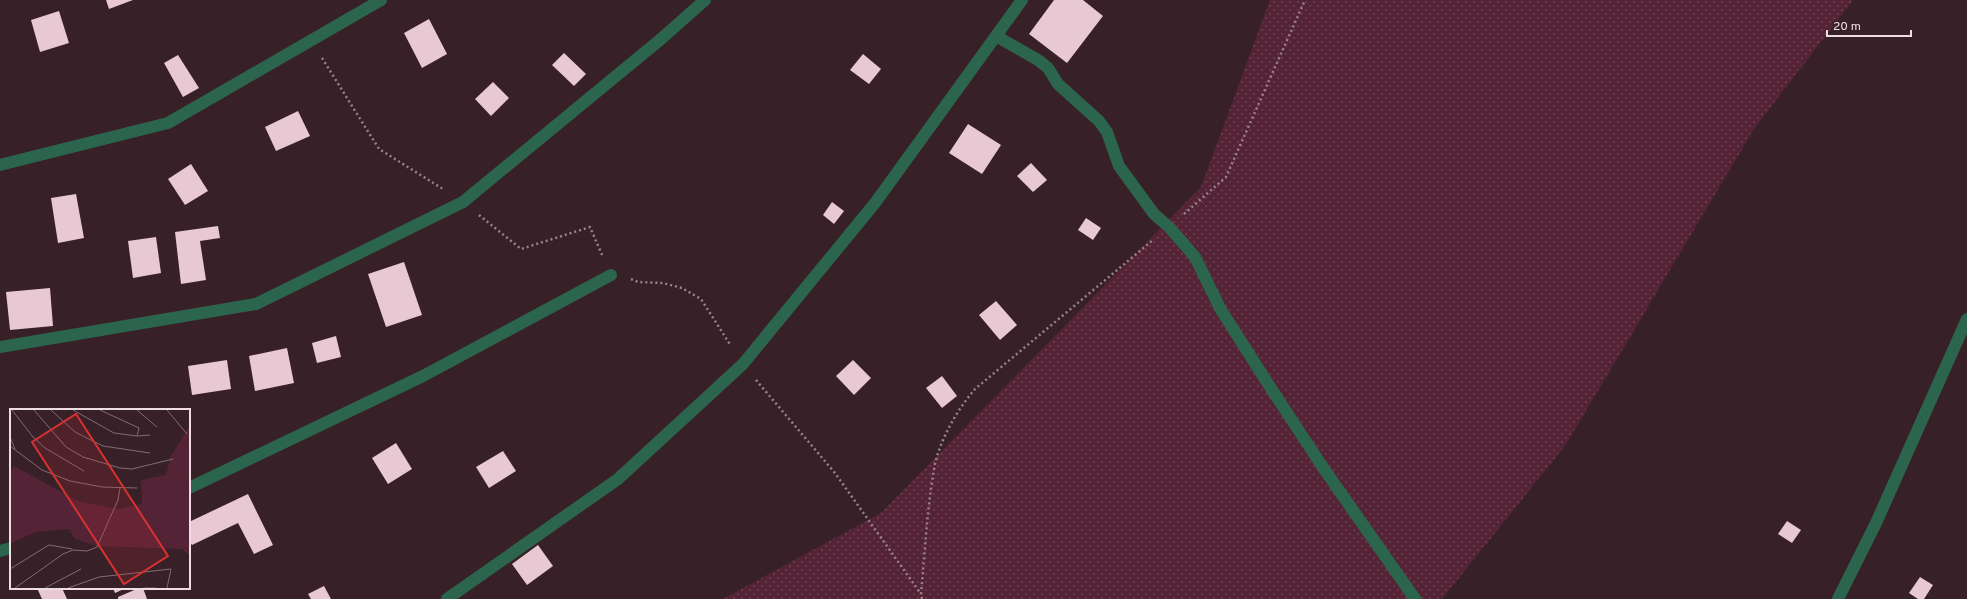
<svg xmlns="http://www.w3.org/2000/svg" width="1967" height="599" font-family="Overpass,sans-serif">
	<defs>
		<pattern id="green-dots" width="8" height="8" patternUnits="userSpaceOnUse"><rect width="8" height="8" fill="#542336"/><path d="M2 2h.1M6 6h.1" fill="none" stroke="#6d4253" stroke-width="1.8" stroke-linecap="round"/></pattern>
	</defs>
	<rect width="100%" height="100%" fill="#382028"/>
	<polygon fill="url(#green-dots)" points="1270,0 1853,0 1754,129 1565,446 1442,599 723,599 881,513 1201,187"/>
	<g fill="#e8c8d2">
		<polygon points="106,0 133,0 109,9"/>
		<polygon points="1054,0 1083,0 1103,16 1067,63 1029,34"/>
		<polygon points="59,11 69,43 40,52 31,20"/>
		<polygon points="429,19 447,54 422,68 404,33"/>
		<polygon points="564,53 586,74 574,86 552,65"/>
		<polygon points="863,54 881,69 869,84 850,70"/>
		<polygon points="178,55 199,88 183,97 164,63"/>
		<polygon points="493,82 509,98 491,116 475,99"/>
		<polygon points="298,111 310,136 276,151 265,127"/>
		<polygon points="968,124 1001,145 982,174 949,153"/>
		<polygon points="1031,163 1047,180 1033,192 1017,176"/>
		<polygon points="191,164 208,191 185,205 168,179"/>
		<polygon points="76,194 84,238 58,243 51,198"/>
		<polygon points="832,202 844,211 834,224 823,215"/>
		<polygon points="1086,218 1101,228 1093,240 1078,230"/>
		<polygon points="218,226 220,238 200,241 206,280 181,284 175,232"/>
		<polygon points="156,237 161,273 133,278 128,241"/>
		<polygon points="404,262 422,315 386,327 368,274"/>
		<polygon points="50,288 53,326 10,330 6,292"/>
		<polygon points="996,301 1017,325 1000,340 979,315"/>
		<polygon points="336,336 341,357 317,363 312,343"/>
		<polygon points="287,348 294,383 255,391 249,356"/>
		<polygon points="227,360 231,389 192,395 188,366"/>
		<polygon points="853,360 871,378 854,395 836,376"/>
		<polygon points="942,376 957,396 942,408 926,388"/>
		<polygon points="396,443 412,469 388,484 372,458"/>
		<polygon points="503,451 516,471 489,488 476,467"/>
		<polygon points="248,494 273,545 254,554 238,523 192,545 189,540 189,522"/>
		<polygon points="1787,521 1801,530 1792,543 1778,534"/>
		<polygon points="538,545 553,566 527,585 512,564"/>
		<polygon points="1920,577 1933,585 1924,599 1918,599 1909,593"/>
		<polygon points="324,586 331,599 311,599 308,594"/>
		<polygon points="37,588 62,588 67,599 42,599"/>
		<polygon points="113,588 126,588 115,593"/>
		<polygon points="139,588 143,588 147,599 118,599 118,597"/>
	</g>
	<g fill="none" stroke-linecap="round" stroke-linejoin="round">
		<g stroke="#99848b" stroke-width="2.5" stroke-dasharray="2 3" stroke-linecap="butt">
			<polyline points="322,58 379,149 443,189"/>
			<polyline points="1184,214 1226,177 1305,0"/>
			<polyline points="479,215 521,249 590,227 603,257"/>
			<polyline points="631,279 638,282 663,283 682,288 701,299 731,346"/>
			<polyline points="756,380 835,473 921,594"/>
			<path d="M 922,599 L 921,594 C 925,551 927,507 935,464 C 941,438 957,410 975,389 L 1153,240"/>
		</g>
		<g stroke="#2c654d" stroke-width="12">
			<polyline points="996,36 1038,60 1048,68 1058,84 1099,121 1107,132 1119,166 1154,214 1169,227 1195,257 1221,310 1272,390 1324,469 1415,599"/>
			<polyline points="0,165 168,123 381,0"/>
			<polyline points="0,347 256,304 463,202 661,39 705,0"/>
			<polyline points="189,488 423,376 611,275"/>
			<polyline points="0,551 11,548"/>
			<polyline points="447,599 618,479 743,364 875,203 1022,0"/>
			<polyline points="1838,599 1876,523 1967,319"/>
		</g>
	</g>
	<g transform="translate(10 409)">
		<rect width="180" height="180" fill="#382028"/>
		<path d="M 180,16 L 180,27 L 165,49 L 178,64 L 180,63 L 180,147 L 172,140 L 86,137 L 65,130 L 59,120 L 25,123 L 0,135 L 0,62 L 4,57 L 70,93 L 108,100 L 132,95 L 131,71 L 156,66 L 161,47 ZM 161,67 L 169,76 L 162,86 L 155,91 Z" fill="#542336" fill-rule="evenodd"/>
		<path d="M 180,27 L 180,63 L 169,63 L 165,49 ZM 161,67 L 171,78 L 164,82 L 160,89 L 155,91 Z" fill="#542336"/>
		<path fill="none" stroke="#816c72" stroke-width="1" d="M 2,1 L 23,28 L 35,39 L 74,62M 24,1 L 56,38 L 73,48 L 110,59 L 122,60 L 163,50M 41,1 L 65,23 L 93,37 L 140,44M 63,1 L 104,24 L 127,27 L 140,26M 90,1 L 129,19 L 127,27M 127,1 L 147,18M 157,1 L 177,25M 0,28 L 5,40M 0,37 L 32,61 L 60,72 L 92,78 L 127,79M 0,160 L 39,136 L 62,140M 5,179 L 53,145 L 63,141 L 77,142 L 87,138 L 108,91 L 110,79M 35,179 L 71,160M 58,179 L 89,168 L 161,160 L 157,179M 133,179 L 146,179"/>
		<path fill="#d73131" fill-opacity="0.15" stroke="#d73131" stroke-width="2" d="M 66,5 L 158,147 L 114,175 L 22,33 Z"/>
		<rect width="180" height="180" fill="none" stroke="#eedde2" stroke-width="2"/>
	</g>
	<path d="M1827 30v6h84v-6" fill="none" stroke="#eedde2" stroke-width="2"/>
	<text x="1833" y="30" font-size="12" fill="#eedde2" stroke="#382028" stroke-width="3" paint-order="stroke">20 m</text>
</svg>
